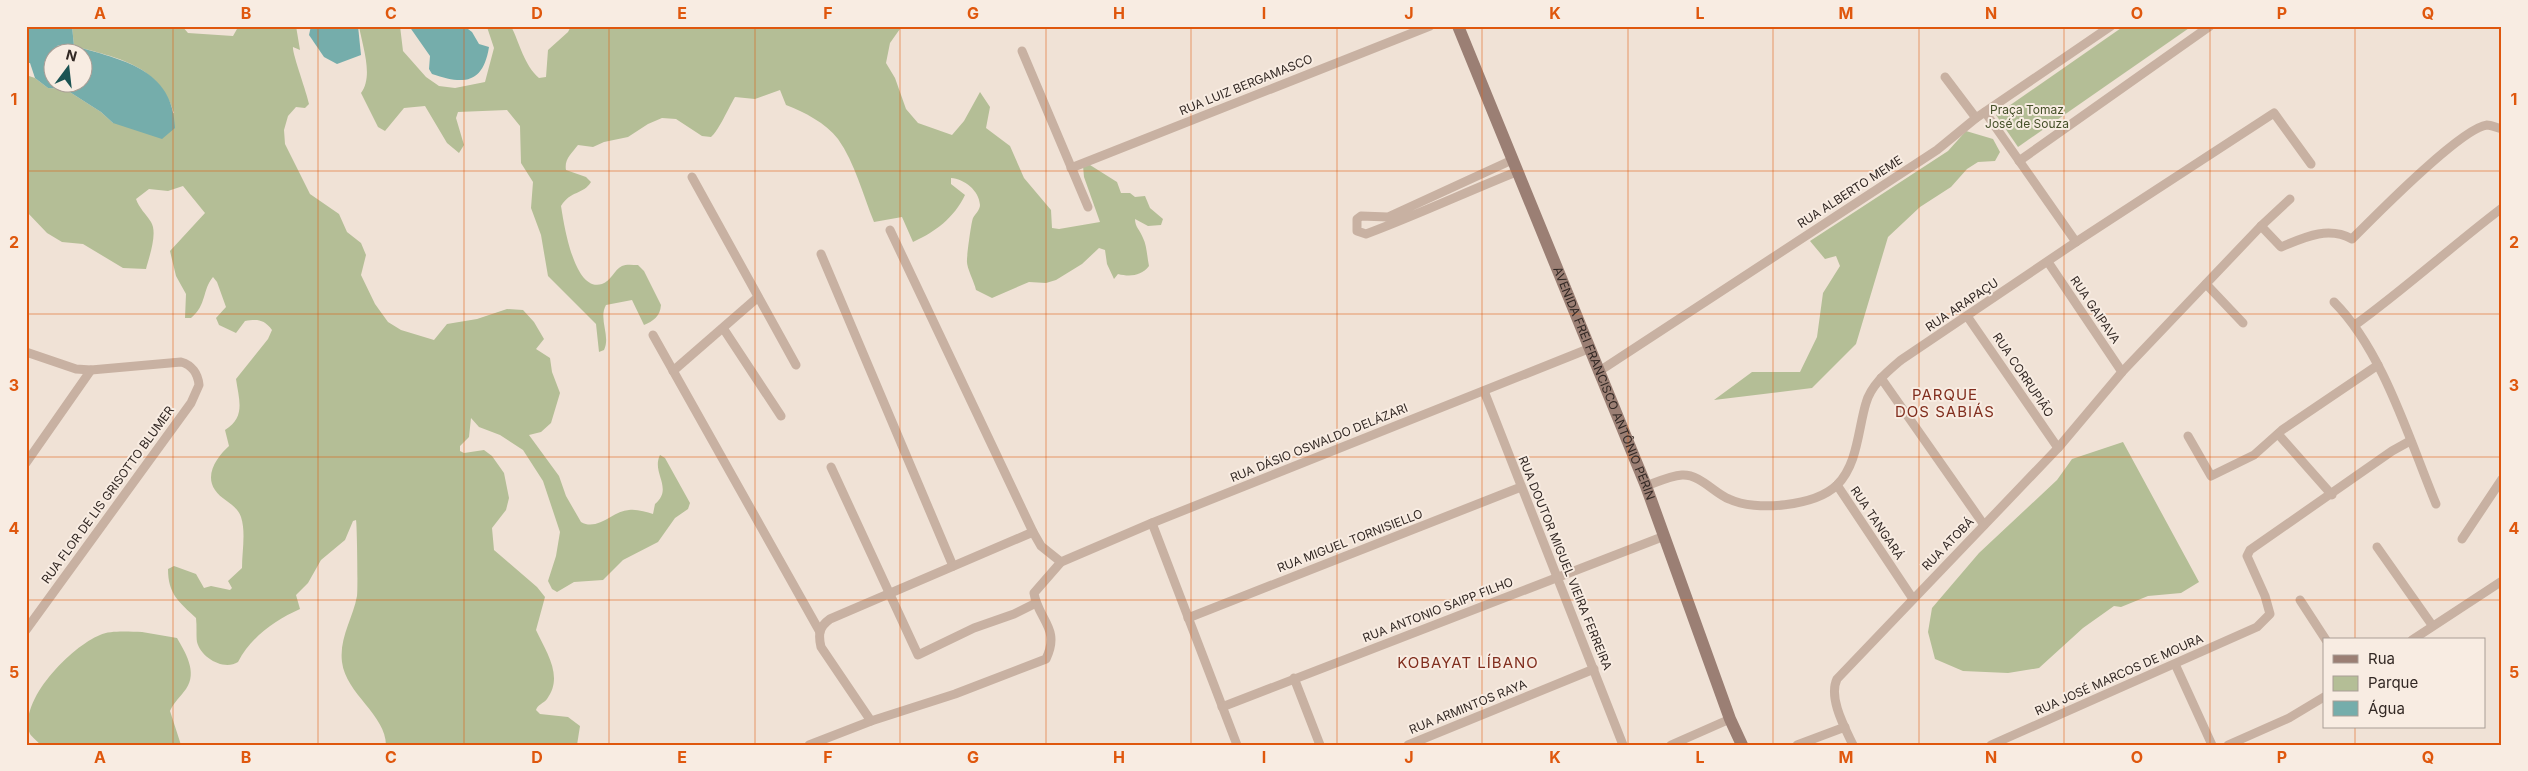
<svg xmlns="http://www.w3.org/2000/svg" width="2528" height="771" font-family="Inter,sans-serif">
	<rect width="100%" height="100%" fill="#f0e2d6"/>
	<g fill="#b4be96">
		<path d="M 72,26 L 182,26 L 188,33 L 233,36 L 237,29 L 236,26 L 296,26 L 300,50 L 293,47 C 292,53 307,93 309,104 L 305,108 L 296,107 L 288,116 L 284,130 L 285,144 L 310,194 L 339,214 L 347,232 L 361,243 L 366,255 L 361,275 L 375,304 L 388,322 L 401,330 L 434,340 L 447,324 L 477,319 L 507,309 L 523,310 L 534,322 L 544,339 L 536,349 L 550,358 L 552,372 L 560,393 L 551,423 L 541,432 L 529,435 L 559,476 L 566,496 L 581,522 C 598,532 614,510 629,510 C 637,509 646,512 653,514 L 655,504 C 674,488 651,473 660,455 L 665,458 L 690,503 L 688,509 L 675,518 L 658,542 L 623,560 L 603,580 L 574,582 L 557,592 L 552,589 L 548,581 L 556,556 L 560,532 L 543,481 L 523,450 L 500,435 L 479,427 L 471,418 L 469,437 L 460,446 L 460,451 L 464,453 L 484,450 L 492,456 L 504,473 L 509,498 L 506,510 L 492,528 L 494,550 L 537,587 L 545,597 L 536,630 C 546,652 564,676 547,699 C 543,704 538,704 536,710 L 540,714 L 568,717 L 580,726 L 577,745 L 386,745 C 386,715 346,694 342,662 C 339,638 353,618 357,596 C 358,590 357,523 356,520 L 353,521 L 345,540 L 321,560 L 308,583 L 296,595 L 300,609 C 275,620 251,637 238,662 C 224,671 201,658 197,642 C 196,635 197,626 196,618 C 179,602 168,594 168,569 L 174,566 L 196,574 L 204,588 L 211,586 L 230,590 L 232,588 L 228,581 L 242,568 C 242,552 246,532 241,517 C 236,503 222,501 215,490 C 204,474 218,456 229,446 L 225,430 C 246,417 239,400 236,379 L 268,339 L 272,330 C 264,319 257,319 245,321 L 236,333 L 219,325 L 216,318 L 226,307 L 217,282 L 213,277 C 202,290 207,305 191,318 L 185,318 L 186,294 L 176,276 L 170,251 L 205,213 L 183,186 L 168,191 L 149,189 L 136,199 C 139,208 146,214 151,222 C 158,233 149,257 146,269 L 123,268 L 83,244 L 62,242 L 47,233 L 26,211 L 26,75 L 35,78 L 48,88 L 65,89 L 101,112 L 113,123 L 174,113 C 159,64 117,58 74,46 Z"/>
		<path d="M 359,26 L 400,26 L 403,51 L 426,77 L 439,86 L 455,88 L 485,82 L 494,48 L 487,27 L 490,26 L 511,26 C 520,44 524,65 539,78 L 546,77 L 548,50 L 568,32 L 571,26 L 902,26 L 890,43 L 886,63 L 895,78 L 906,109 L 918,123 L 952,135 L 964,121 L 980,92 L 990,107 L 986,128 L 1010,146 L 1024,178 L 1051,210 L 1052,228 L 1059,229 L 1100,222 L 1084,177 L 1083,166 L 1090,165 L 1117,182 L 1121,193 L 1130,193 L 1135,197 L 1145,196 L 1150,208 L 1163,219 L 1161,225 L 1148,226 L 1135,219 C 1135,227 1140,230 1143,238 C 1147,246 1147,257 1149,266 C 1141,276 1130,277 1118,274 L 1114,279 L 1107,264 L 1105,250 L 1099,248 L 1082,264 L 1056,280 L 1046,283 L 1029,282 L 992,298 L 976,290 C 974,281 966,267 967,260 C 967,255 971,223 973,218 C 975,214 980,210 980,205 C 979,190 964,179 951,178 L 951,184 L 965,195 C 954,218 935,232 913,242 L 902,217 L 874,222 C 863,195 855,163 838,139 C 826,123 804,112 786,105 L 780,90 L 755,99 L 735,97 C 729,107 718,132 711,137 L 702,136 L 676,119 L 662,118 L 648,124 L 628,137 L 604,142 L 593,147 L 578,145 C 572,153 564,159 566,170 L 586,177 L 591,182 C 583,195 571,190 561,206 C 564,224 574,293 602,284 C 611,281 614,270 622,266 C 626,264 633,265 638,265 L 644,271 L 661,305 C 660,317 653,321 644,325 L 632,300 L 606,305 C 598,319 611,336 604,350 L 599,352 L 596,324 L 548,276 L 541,235 L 531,208 L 533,182 L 521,163 L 520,126 L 507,110 L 458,112 L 456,118 L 464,145 L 459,153 L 447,143 L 425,106 L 404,108 L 385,131 L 378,127 L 361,93 C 374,76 362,45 359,26 Z"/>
		<polygon points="2124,26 2192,26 2018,147 1996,115"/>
		<polygon points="1966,131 1993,139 2000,152 1995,161 1978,162 1967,169 1951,187 1920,207 1888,237 1856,344 1812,388 1714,400 1752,372 1800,372 1817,337 1823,293 1840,266 1836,256 1825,259 1810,241 1948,151"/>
		<polygon points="2123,442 2199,582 2181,593 2148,596 2121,607 2114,606 2083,628 2039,668 2008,673 1963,671 1935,659 1928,632 1932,608 1979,553 2057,480 2072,459"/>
		<path d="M 142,632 L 177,638 C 185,652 198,672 186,689 C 181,696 174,702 170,711 L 181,745 L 41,745 C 38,742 32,737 30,734 C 17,701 72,646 100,635 C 111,630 130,632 142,632 Z"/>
	</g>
	<g fill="#75adab" fill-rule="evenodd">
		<path d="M 26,26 L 72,26 L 74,46 C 122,60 173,68 175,128 L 162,139 L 113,123 L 101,112 L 65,89 L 48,88 L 35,78 L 30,63 L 26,63 ZM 52,52 L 82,52 L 82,82 L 52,82 Z"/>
		<polygon points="311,26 358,26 361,55 337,64 324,57 309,35"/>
		<path d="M 409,26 L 464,26 L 472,32 L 479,44 L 489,47 C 483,84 464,85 432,74 L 429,69 L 430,56 Z"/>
	</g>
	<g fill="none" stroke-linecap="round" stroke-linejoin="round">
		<g stroke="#c8b1a2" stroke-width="9">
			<polyline points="1022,51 1088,207"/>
			<polyline points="1945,77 1976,118"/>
			<polyline points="1985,112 2076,242"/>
			<path d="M 1512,160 L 1388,217 L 1361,216 L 1357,219 L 1357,231 L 1366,234 C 1417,215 1466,192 1516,172"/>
			<polyline points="2019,161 2210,26"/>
			<polyline points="1071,168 1430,26"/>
			<polyline points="692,177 796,365"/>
			<path d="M 2261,226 L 2281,247 C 2305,237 2328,226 2352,239 C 2374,217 2461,128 2487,125 C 2491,125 2497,128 2502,129"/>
			<polyline points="890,230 1033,532 1041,546 1061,562"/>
			<polyline points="821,254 953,566"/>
			<polyline points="2048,262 2122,372"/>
			<polyline points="2206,284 2243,323"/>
			<path d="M 2334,302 C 2383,351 2409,439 2436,504"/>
			<polyline points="1967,316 2058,448"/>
			<path d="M 2355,325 C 2406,288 2452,246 2502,208"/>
			<polyline points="723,328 781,416"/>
			<polyline points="653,335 820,632"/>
			<path d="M 26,352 L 76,369 L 91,370 L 181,362 C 192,365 198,374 199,385 L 191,403 L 26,630"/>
			<polyline points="673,371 757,298"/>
			<polyline points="1598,372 1937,150 1976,118 2111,26"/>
			<polyline points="1881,378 1984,525"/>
			<polyline points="1484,391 1623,745"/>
			<polyline points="2278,434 2332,495"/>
			<polyline points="2188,436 2211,476 2254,455 2282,430 2378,365"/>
			<polyline points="26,463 91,370"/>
			<polyline points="831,467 918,655 974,628 1014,614 1036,603"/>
			<polyline points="1837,485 1913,599"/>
			<path d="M 1646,486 C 1657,482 1670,476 1682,475 C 1700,474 1714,493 1729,499 C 1756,512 1815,506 1837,485 C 1858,464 1858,429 1866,403 C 1871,385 1887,372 1901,360 L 2076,242 L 2274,113 L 2311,164"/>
			<polyline points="1152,523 1237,745"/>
			<polyline points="2462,539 2502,479"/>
			<polyline points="2377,547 2432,625"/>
			<polyline points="2300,600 2326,640"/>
			<polyline points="1188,618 1521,487"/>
			<polyline points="2412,640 2502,581"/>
			<polyline points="2175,664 2212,745"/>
			<polyline points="1294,678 1320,745"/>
			<polyline points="1222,707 1662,537"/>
			<path d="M 871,721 L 821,647 C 818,634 819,627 830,619 L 1033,532"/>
			<path d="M 809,745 L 871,721 L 955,694 L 1046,659 C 1061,628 1038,620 1034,593 L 1061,562 L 1152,523 L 1588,349"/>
			<polyline points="1408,745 1594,669"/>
			<polyline points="1671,745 1730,719"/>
			<polyline points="1797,745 1845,727"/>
			<path d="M 1853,745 C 1845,728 1828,698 1837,679 L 2058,448 L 2122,372 L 2261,226 L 2290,199"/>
			<polyline points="1991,745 2257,627 2270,614 2265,596 2247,556 2250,550 2392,451 2410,441"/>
			<polyline points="2228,745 2289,718 2324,697"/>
		</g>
		<path stroke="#9b7f74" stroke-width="12" id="s1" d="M 1458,26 L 1646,486 L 1730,719 L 1742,745"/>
	</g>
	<path fill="none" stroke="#df570d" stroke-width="1" stroke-opacity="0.55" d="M 173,26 L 173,745M 318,26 L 318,745M 464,26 L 464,745M 609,26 L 609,745M 755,26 L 755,745M 900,26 L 900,745M 1046,26 L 1046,745M 1191,26 L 1191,745M 1337,26 L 1337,745M 1482,26 L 1482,745M 1628,26 L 1628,745M 1773,26 L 1773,745M 1919,26 L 1919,745M 2064,26 L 2064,745M 2210,26 L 2210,745M 2355,26 L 2355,640M 26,171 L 2502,171M 26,314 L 2502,314M 26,457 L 2502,457M 26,600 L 2502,600M 2355,727 L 2355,745"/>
	<g text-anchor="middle" stroke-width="4" stroke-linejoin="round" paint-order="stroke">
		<g font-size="12" fill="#322824" stroke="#f8ece2">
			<text transform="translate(1246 85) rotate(-22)" y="4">RUA LUIZ BERGAMASCO</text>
			<text transform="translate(1850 192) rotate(-33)" y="4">RUA ALBERTO MEME</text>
			<text transform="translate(1962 305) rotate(-34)" y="4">RUA ARAPAÇU</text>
			<text transform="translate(2095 310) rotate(56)" y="4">RUA GAIPAVA</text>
			<text transform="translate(2023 375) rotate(56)" y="4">RUA CORRUPIÃO</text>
			<text dy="4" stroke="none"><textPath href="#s1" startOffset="386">AVENIDA FREI FRANCISCO ANTÔNIO PERIN</textPath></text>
			<text transform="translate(1319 443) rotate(-22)" y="4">RUA DÁSIO OSWALDO DELÁZARI</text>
			<text transform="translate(108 495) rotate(-54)" y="4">RUA FLOR DE LIS GRISOTTO BLUMER</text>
			<text transform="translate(1877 523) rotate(56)" y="4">RUA TANGARÁ</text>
			<text transform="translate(1350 541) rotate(-21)" y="4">RUA MIGUEL TORNISIELLO</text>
			<text transform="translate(1948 544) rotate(-46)" y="4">RUA ATOBÁ</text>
			<text transform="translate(1565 563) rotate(68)" y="4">RUA DOUTOR MIGUEL VIEIRA FERREIRA</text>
			<text transform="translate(1438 610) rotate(-21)" y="4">RUA ANTONIO SAIPP FILHO</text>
			<text transform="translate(2119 675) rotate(-24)" y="4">RUA JOSÉ MARCOS DE MOURA</text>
			<text transform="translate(1468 707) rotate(-22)" y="4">RUA ARMINTOS RAYA</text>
		</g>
		<g font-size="12" fill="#455029" stroke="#f8ece2">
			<text x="2027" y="114">Praça Tomaz<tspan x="2027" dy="14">José de Souza</tspan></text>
		</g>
		<g font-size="15" letter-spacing="1" fill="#812e1e" stroke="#f8ece2">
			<text x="1945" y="400">PARQUE<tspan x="1945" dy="17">DOS SABIÁS</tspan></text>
			<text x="1468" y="668">KOBAYAT LÍBANO</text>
		</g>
	</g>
	<rect width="2528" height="771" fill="none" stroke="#f8ece2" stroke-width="55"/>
	<rect x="2323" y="638" width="162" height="90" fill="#f8ece2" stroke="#a99e96"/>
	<rect x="2333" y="655" width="25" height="8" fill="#9b7f74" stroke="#a99e96"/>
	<text x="2368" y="664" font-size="15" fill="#322824">Rua</text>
	<rect x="2333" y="676" width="25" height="15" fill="#b4be96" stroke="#a99e96"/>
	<text x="2368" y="688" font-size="15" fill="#322824">Parque</text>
	<rect x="2333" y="701" width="25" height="15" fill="#75adab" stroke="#a99e96"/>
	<text x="2368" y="714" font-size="15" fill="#322824">Água</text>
	<g transform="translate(68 68) rotate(15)"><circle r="24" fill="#f8ece2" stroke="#a99e96"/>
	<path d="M0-4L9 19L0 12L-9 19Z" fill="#1b5353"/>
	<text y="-8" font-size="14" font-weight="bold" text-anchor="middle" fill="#322824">N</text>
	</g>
	<rect x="28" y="28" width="2472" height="716" fill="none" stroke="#df570d" stroke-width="2"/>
	<g font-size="16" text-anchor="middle" font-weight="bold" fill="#df570d">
		<text x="100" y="19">A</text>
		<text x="246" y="19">B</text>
		<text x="391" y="19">C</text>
		<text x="537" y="19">D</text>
		<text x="682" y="19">E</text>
		<text x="828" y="19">F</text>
		<text x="973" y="19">G</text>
		<text x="1119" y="19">H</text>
		<text x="1264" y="19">I</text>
		<text x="1409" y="19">J</text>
		<text x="1555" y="19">K</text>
		<text x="1700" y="19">L</text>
		<text x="1846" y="19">M</text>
		<text x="1991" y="19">N</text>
		<text x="2137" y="19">O</text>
		<text x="2282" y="19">P</text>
		<text x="2428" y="19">Q</text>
		<text x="14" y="105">1</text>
		<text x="2514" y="105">1</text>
		<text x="14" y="248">2</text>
		<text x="2514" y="248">2</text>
		<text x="14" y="391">3</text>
		<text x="2514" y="391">3</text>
		<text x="14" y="534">4</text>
		<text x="2514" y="534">4</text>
		<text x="14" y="678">5</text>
		<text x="2514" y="678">5</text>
		<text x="100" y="763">A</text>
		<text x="246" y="763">B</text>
		<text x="391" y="763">C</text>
		<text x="537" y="763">D</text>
		<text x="682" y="763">E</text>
		<text x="828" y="763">F</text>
		<text x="973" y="763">G</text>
		<text x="1119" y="763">H</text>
		<text x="1264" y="763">I</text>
		<text x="1409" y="763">J</text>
		<text x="1555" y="763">K</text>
		<text x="1700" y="763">L</text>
		<text x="1846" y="763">M</text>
		<text x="1991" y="763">N</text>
		<text x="2137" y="763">O</text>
		<text x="2282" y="763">P</text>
		<text x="2428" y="763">Q</text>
	</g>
</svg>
